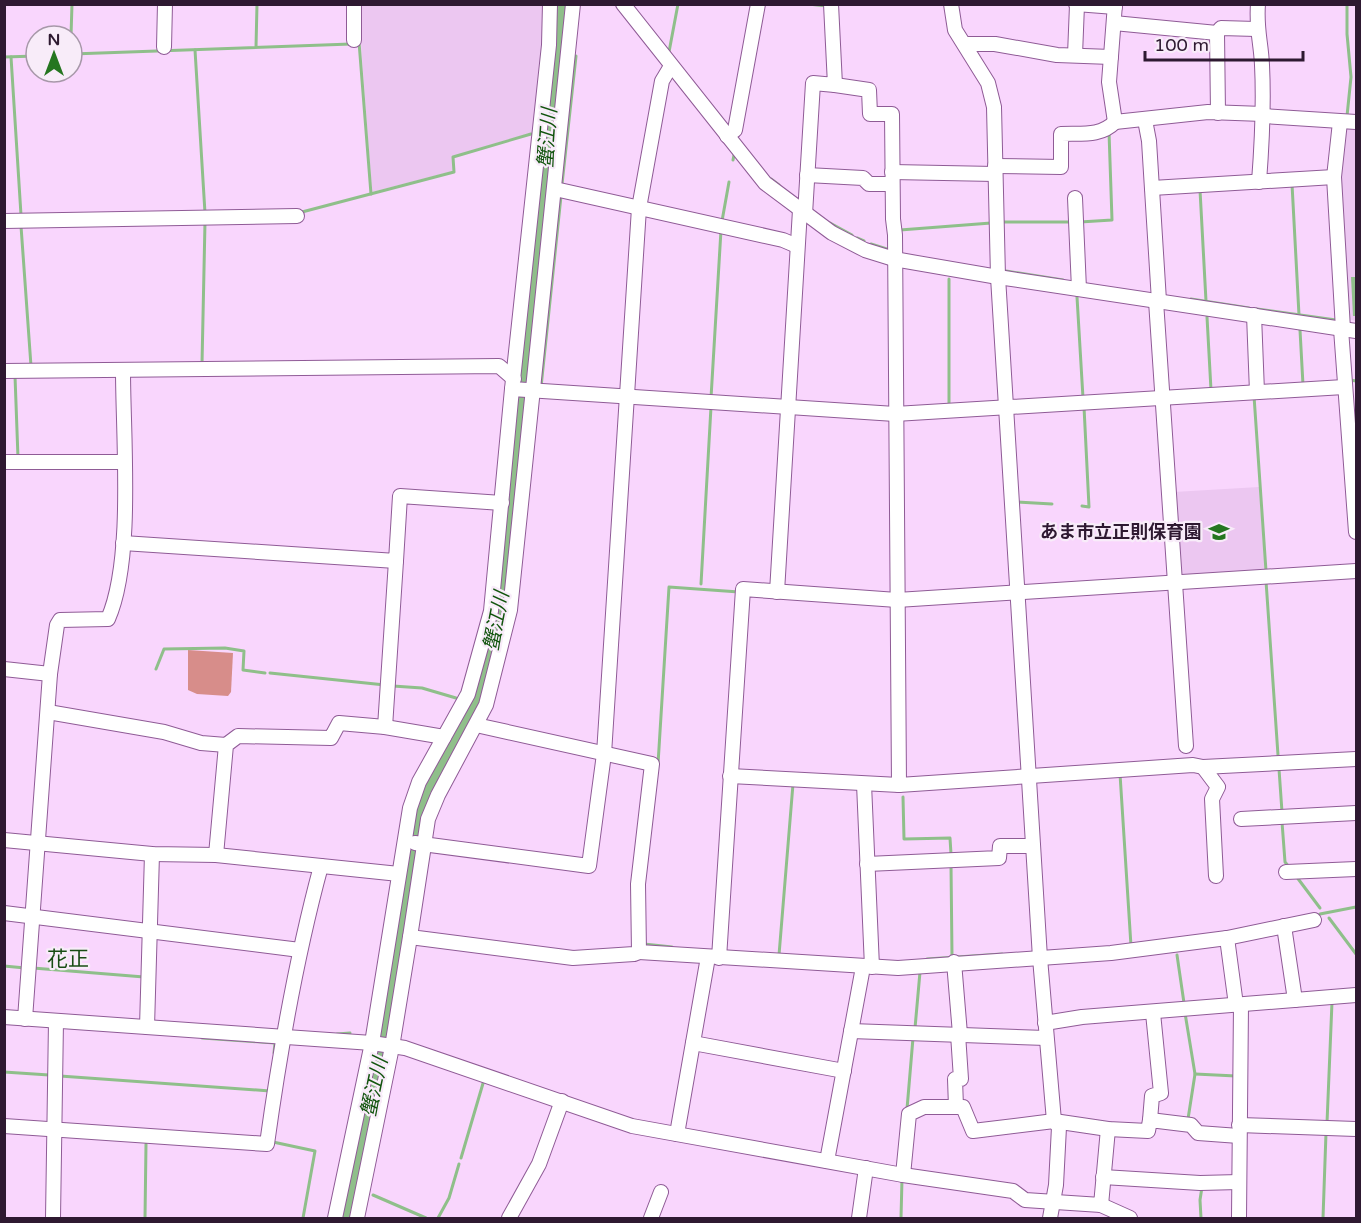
<svg xmlns="http://www.w3.org/2000/svg" width="1361" height="1223" font-family="'Varela Round','Noto Sans JP',sans-serif">
	<rect width="100%" height="100%" fill="#f9d6fd"/>
	<g fill="#ecc7f1">
		<polygon points="361,5 544,5 544,40 537,131 453,156 453,171 372,192 361,44"/>
		<polygon points="1346,125 1356,125 1356,321 1348,319 1339,177"/>
		<polygon points="1259,487 1265,573 1179,576 1174,492"/>
	</g>
	<polygon fill="#d78d8a" points="188,650 233,653 231,692 228,696 197,694 188,690"/>
	<g fill="#8fbf8a">
		<polygon points="553,5 567,5 507,611 481,704 435,793 390,1042 353,1218 341,1218 414,816 424,788 472,701 497,612"/>
		<polygon points="1351,277 1356,277 1356,316 1353,316"/>
	</g>
	<g fill="none" stroke-linecap="round" stroke-linejoin="round">
		<g stroke="#8fbf8a" stroke-width="3">
			<polyline points="808,4 827,6"/>
			<polyline points="71,36 72,4"/>
			<polyline points="359,42 371,194"/>
			<polyline points="256,47 257,4"/>
			<polyline points="195,50 205,213"/>
			<polyline points="669,52 678,4"/>
			<polyline points="72,54 351,44"/>
			<polyline points="4,57 36,56"/>
			<polyline points="11,57 21,215"/>
			<polyline points="1347,116 1351,77 1347,34 1347,4"/>
			<polyline points="733,160 734,155"/>
			<polyline points="771,179 779,185"/>
			<polyline points="562,184 576,56"/>
			<polyline points="1292,184 1299,315"/>
			<polyline points="1200,190 1206,301"/>
			<polyline points="302,212 454,172 453,157 531,134"/>
			<polyline points="722,221 729,182"/>
			<polyline points="1001,222 1071,222"/>
			<polyline points="1080,222 1112,220 1109,132"/>
			<polyline points="830,223 852,235"/>
			<polyline points="21,226 31,366"/>
			<polyline points="900,230 991,223"/>
			<polyline points="857,238 864,241"/>
			<polyline points="871,244 890,250"/>
			<polyline points="1006,271 1063,280"/>
			<polyline points="949,279 949,406"/>
			<polyline points="1077,297 1083,398"/>
			<polyline points="1191,299 1249,308"/>
			<polyline points="1257,309 1336,320"/>
			<polyline points="1207,317 1211,390"/>
			<polyline points="1300,330 1303,385"/>
			<polyline points="202,364 205,222"/>
			<polyline points="15,376 18,458"/>
			<polyline points="1350,380 1356,381"/>
			<polyline points="541,387 561,196"/>
			<polyline points="1254,396 1266,571"/>
			<polyline points="711,398 721,230"/>
			<polyline points="1017,502 1052,504"/>
			<polyline points="1082,506 1089,507 1084,407"/>
			<polyline points="1266,581 1278,755"/>
			<polyline points="701,584 711,407"/>
			<polyline points="156,669 164,649 225,648 244,651 243,670 265,673"/>
			<polyline points="270,673 385,685"/>
			<polyline points="393,686 422,688 456,698"/>
			<polyline points="658,764 669,587 739,592"/>
			<polyline points="1279,769 1282,812"/>
			<polyline points="1120,774 1131,946"/>
			<polyline points="903,797 904,839 950,838 951,854"/>
			<polyline points="1282,822 1285,862 1289,867"/>
			<polyline points="951,865 952,956"/>
			<polyline points="1296,876 1320,908"/>
			<polyline points="1320,914 1356,907"/>
			<polyline points="1329,918 1356,954"/>
			<polyline points="644,944 672,947"/>
			<polyline points="779,955 793,784"/>
			<polyline points="1177,955 1184,1003"/>
			<polyline points="927,959 1002,954"/>
			<polyline points="4,966 25,968"/>
			<polyline points="33,968 144,977"/>
			<polyline points="1185,1013 1195,1074 1188,1119"/>
			<polyline points="915,1028 920,972"/>
			<polyline points="337,1034 350,1033"/>
			<polyline points="202,1038 275,1043 274,1053"/>
			<polyline points="4,1072 49,1075"/>
			<polyline points="1195,1074 1236,1076"/>
			<polyline points="60,1076 270,1091"/>
			<polyline points="907,1109 913,1038"/>
			<polyline points="1327,1123 1332,1002"/>
			<polyline points="273,1142 315,1151 303,1218"/>
			<polyline points="461,1158 484,1080"/>
			<polyline points="373,1195 426,1218"/>
			<polyline points="145,1218 146,1144"/>
			<polyline points="438,1218 449,1198 459,1164"/>
			<polyline points="901,1218 902,1179"/>
			<polyline points="1201,1218 1200,1200 1202,1187"/>
			<polyline points="1323,1218 1326,1133"/>
		</g>
		<g stroke="#8f5b96" stroke-width="16">
			<g id="minor">
				<polyline points="354,4 354,40"/>
				<polyline points="573,4 510,610 486,705 438,795 428,819 410,937 573,958 634,954 639,952"/>
				<polyline points="623,4 765,183 832,233 865,250 894,259 998,277 1356,331"/>
				<polyline points="951,4 955,30 988,83 994,107 998,277 1040,958 1054,1121 1059,1127 1056,1185 1050,1218"/>
				<polyline points="1076,4 1115,7"/>
				<polyline points="1115,4 1109,82 1115,122 1208,112 1263,114"/>
				<path d="M 1258,4 C 1256,29 1261,42 1262,65 C 1264,104 1262,143 1259,182"/>
				<polyline points="1114,23 1217,33"/>
				<polyline points="965,44 995,44 1057,55 1111,57"/>
				<polyline points="164,47 165,4"/>
				<polyline points="1075,55 1077,5"/>
				<polyline points="835,85 869,90 870,114 892,114 893,219 895,235 899,785"/>
				<polyline points="1218,113 1217,33 1221,28 1256,29"/>
				<polyline points="1263,116 1356,122"/>
				<polyline points="1145,120 1149,141 1159,301"/>
				<polyline points="1340,122 1334,177 1343,329"/>
				<polyline points="727,136 735,130 758,4"/>
				<path d="M 995,166 L 1061,167 L 1061,134 C 1081,133 1100,137 1115,122"/>
				<polyline points="892,172 995,174"/>
				<polyline points="807,175 863,178 869,184 892,184"/>
				<polyline points="1152,188 1334,177"/>
				<polyline points="555,189 783,240 797,246"/>
				<polyline points="1075,198 1079,289"/>
				<polyline points="805,214 813,83 835,85 831,4"/>
				<polyline points="4,221 297,216"/>
				<polyline points="1156,301 1186,746"/>
				<polyline points="1254,315 1257,392"/>
				<polyline points="1341,329 1356,532"/>
				<polyline points="4,371 499,366 514,379"/>
				<polyline points="512,389 895,414 1344,387"/>
				<polyline points="4,462 124,462"/>
				<polyline points="123,543 396,561 400,496 502,503"/>
				<polyline points="777,592 800,210"/>
				<polyline points="4,669 50,674"/>
				<polyline points="48,712 164,732 201,743 226,745"/>
				<polyline points="476,725 652,764 638,884 639,952 898,968 1111,953 1227,938 1314,920"/>
				<polyline points="385,727 396,561"/>
				<polyline points="1203,767 1218,787 1212,799 1216,876"/>
				<polyline points="730,776 899,785 1193,765 1203,767 1356,759"/>
				<polyline points="864,784 872,967"/>
				<polyline points="1241,819 1356,813"/>
				<polyline points="4,840 152,854 216,855 399,874"/>
				<polyline points="415,843 589,866 604,754 639,208 662,81 671,66"/>
				<polyline points="216,855 226,745 238,736 331,738 339,723 385,727 444,737"/>
				<polyline points="867,864 999,858 1000,846 1033,846"/>
				<polyline points="1286,872 1356,869"/>
				<polyline points="4,913 300,950"/>
				<polyline points="1284,926 1295,1000"/>
				<polyline points="1227,938 1236,1005"/>
				<polyline points="719,958 743,589 897,600 1356,571"/>
				<polyline points="954,962 960,1034"/>
				<polyline points="4,1017 372,1043 405,1048 632,1126 903,1175 1013,1191 1025,1200 1101,1205 1108,1129"/>
				<path d="M 25,1019 L 50,674 L 57,625 L 60,620 L 108,619 C 134,560 123,438 123,371"/>
				<polyline points="1045,1023 1082,1017 1356,995"/>
				<polyline points="147,1027 152,854"/>
				<polyline points="851,1031 1046,1038"/>
				<polyline points="693,1043 844,1071"/>
				<polyline points="956,1107 955,1079 961,1079 958,1034"/>
				<polyline points="1150,1120 1152,1096 1161,1093 1153,1013"/>
				<polyline points="1239,1125 1356,1129"/>
				<path d="M 4,1126 L 267,1144 C 280,1050 296,958 321,866"/>
				<polyline points="677,1134 708,957"/>
				<polyline points="827,1161 863,967"/>
				<polyline points="903,1175 909,1114 924,1107 963,1107 973,1131 1054,1121 1108,1129 1148,1131 1150,1120 1191,1125 1198,1133 1239,1136"/>
				<polyline points="1103,1177 1200,1183 1239,1182"/>
				<polyline points="1101,1205 1130,1218"/>
				<polyline points="53,1218 56,1021"/>
				<polyline points="335,1218 372,1043 410,808 419,782 468,694 491,611 512,389 549,45 550,4"/>
				<polyline points="357,1218 392,1047 410,937"/>
				<polyline points="509,1218 539,1164 562,1101"/>
				<polyline points="651,1218 661,1192"/>
				<polyline points="859,1218 866,1168"/>
				<polyline points="1239,1218 1241,1005"/>
			</g>
		</g>
		<use href="#minor" stroke="#fff" stroke-width="14"/>
	</g>
	<defs>
		<g id="school-bare" transform="scale(1.62)"><path d="M0-5L7-2L0 1L-7-2ZM-4 1L0 2.5L4 1V4Q0 6-4 4Z" fill="#257620" stroke="#f8ecf9" stroke-width="2.5" paint-order="stroke"/></g>
	</defs>
	<g fill-rule="evenodd">
		<use href="#school-bare" x="1219" y="532"/>
	</g>
	<g text-anchor="middle" stroke-width="4.5" stroke-linejoin="round" paint-order="stroke">
		<g font-size="18" font-weight="bold" fill="#2e1931" stroke="#f8ecf9" text-anchor="end">
			<text x="1202" y="538">あま市立正則保育園</text>
		</g>
		<g font-size="20" font-style="italic" fill="#11540d" stroke="#f8ecf9">
			<text transform="translate(547 138) rotate(-86)" y="7">蟹江川</text>
			<text transform="translate(496 621) rotate(-79)" y="7">蟹江川</text>
			<text transform="translate(374 1087) rotate(-78)" y="7">蟹江川</text>
		</g>
		<g font-size="21" fill="#194c15" stroke="#f8ecf9">
			<text x="68" y="966">花正</text>
		</g>
	</g>
	<rect width="1361" height="1223" fill="none" stroke="#2e1931" stroke-width="12"/>
	<g transform="translate(54 54)"><circle r="28" fill="#f8ecf9" stroke="#a798a9" stroke-width="1.5"/>
	<path d="M0-4.5L10 22L0 15L-10 22Z" fill="#257620"/>
	<text y="-9" font-size="16" font-weight="bold" text-anchor="middle" fill="#2e1931">N</text>
	</g>
	<path d="M1145 51v9h158v-9" fill="none" stroke="#2e1931" stroke-width="3"/>
	<text x="1154" y="51" font-size="18" fill="#2e1931" stroke="#f8ecf9" stroke-width="4.5" paint-order="stroke">100 m</text>
</svg>
